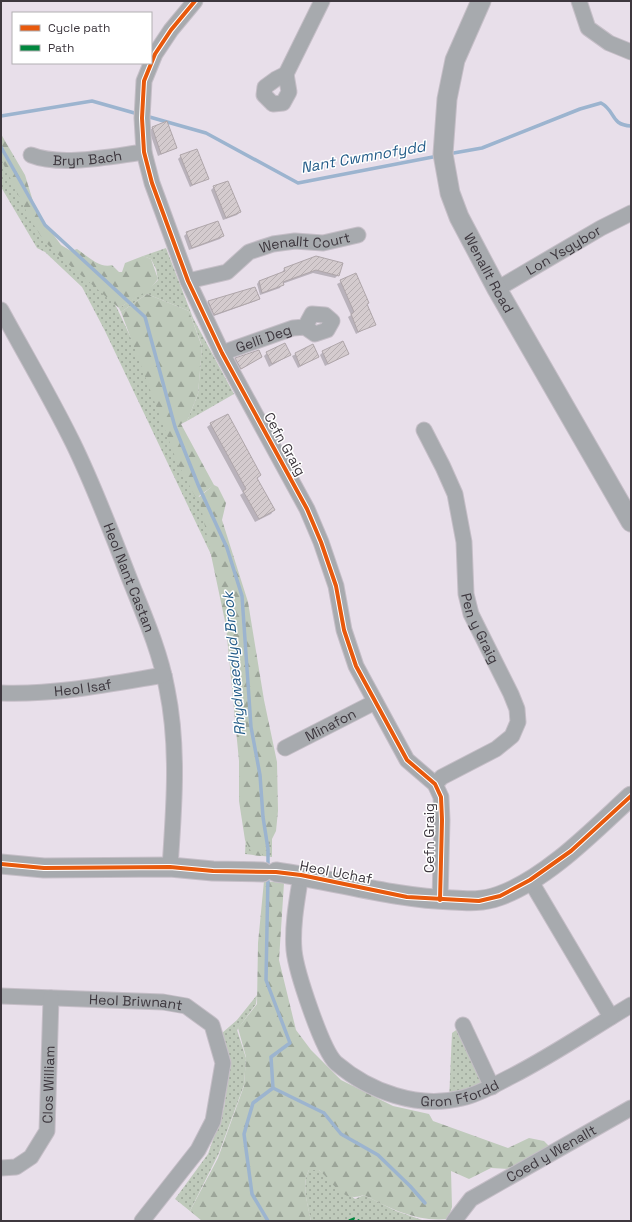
<svg xmlns="http://www.w3.org/2000/svg" width="632" height="1222" font-family="'Space Grotesk',sans-serif">
	<defs>
		<pattern id="grass-dots" width="8" height="8" patternUnits="userSpaceOnUse"><rect width="8" height="8" fill="#bfcabb"/><path d="M2 2h.1M6 6h.1" fill="none" stroke="#9ca599" stroke-width="1.8" stroke-linecap="round"/></pattern>
		<pattern id="forest-firs" width="22" height="20" patternUnits="userSpaceOnUse"><rect width="22" height="20" fill="#bfcabb"/><path d="M5 1l3.5 6h-7zM16 11l3.5 6h-7z" fill="#9ca599"/></pattern>
		<pattern id="building-hatch" width="6" height="6" patternUnits="userSpaceOnUse"><rect width="6" height="6" fill="#d4cbce"/><path d="M-1 1l2-2M0 6l6-6M5 7l2-2" fill="none" stroke="#b7afb2"/></pattern>
	</defs>
	<rect width="100%" height="100%" fill="#e8dfea"/>
	<g fill="url(#grass-dots)">
		<polygon points="1,137 37,221 115,304 140,357 199,497 214,485 205,509 272,810 272,857 245,854 248,798 230,631 216,565 105,331 82,287 45,252 37,248 1,187"/>
		<polygon points="166,248 193,318 234,394 187,421 198,394 202,346 189,311 147,294 121,312 119,308 150,288 158,280 156,269 151,259 143,256"/>
		<polygon points="257,995 256,1004 237,1030 246,1058 244,1085 219,1153 190,1211 175,1199 208,1154 224,1108 228,1077 228,1058 222,1033 237,1020"/>
		<polygon points="463,1025 492,1087 449,1101 452,1033"/>
		<path d="M 309,1170 L 319,1170 L 355,1199 L 364,1195 L 396,1211 L 425,1221 L 311,1221 C 308,1205 301,1185 309,1170 Z"/>
	</g>
	<g fill="url(#forest-firs)">
		<path d="M 1,134 L 25,175 L 36,211 L 61,245 L 71,251 L 77,249 C 86,255 100,269 112,265 L 119,272 L 122,272 L 125,263 L 143,256 L 151,259 L 158,279 L 150,289 L 119,308 L 66,262 L 44,241 L 30,219 L 1,159 Z"/>
		<polygon points="147,294 189,311 202,347 198,394 187,421 181,424 214,485 218,487 226,503 222,520 248,602 264,700 277,762 278,811 276,831 267,849 261,856 253,855 245,840 239,801 239,761 226,626 199,498 213,486 196,498 177,462 121,312"/>
		<path d="M 264,881 L 284,883 L 279,960 L 296,1030 L 311,1050 L 341,1080 L 393,1106 L 429,1114 L 433,1121 L 508,1148 L 529,1138 L 544,1141 L 554,1151 L 509,1169 L 491,1168 L 469,1179 L 451,1171 L 452,1207 L 448,1219 C 417,1222 391,1209 364,1195 C 342,1203 335,1184 319,1170 L 309,1170 C 301,1184 308,1205 311,1221 L 202,1221 L 190,1211 L 218,1158 L 244,1086 L 246,1057 L 238,1028 L 257,1004 L 258,943 Z"/>
	</g>
	<g fill="#0003">
		<polygon points="166,122 176,148 158,156 149,130"/>
		<polygon points="181,156 208,178 190,187 178,159"/>
		<polygon points="214,187 240,212 237,215 223,220 211,190"/>
		<polygon points="187,233 223,236 220,239 189,250 184,236"/>
		<polygon points="316,257 338,275 335,278 313,273 282,284 280,288 260,295 257,284 259,281 282,273 284,269"/>
		<polygon points="355,275 368,303 366,305 374,324 356,334 348,317 351,315 337,284"/>
		<polygon points="255,288 259,299 256,301 211,317 205,305 208,302"/>
		<polygon points="313,345 318,356 298,368 292,356"/>
		<polygon points="323,352 348,354 325,366 320,355"/>
		<polygon points="267,353 290,355 269,367 264,356"/>
		<polygon points="261,357 238,371 233,362 236,359"/>
		<polygon points="211,424 260,475 257,479 274,510 271,514 255,522 240,495 243,493 207,427"/>
	</g>
	<g fill="none" stroke-linecap="round" stroke-linejoin="round">
		<g stroke="#9cb4cf" stroke-width="3.5">
			<polyline points="1,116 92,101 138,114"/>
			<polyline points="146,116 206,133 298,183 438,156"/>
			<polyline points="1,147 45,225 145,317 175,427 199,487 227,548 242,596 251,727 260,775 263,817 268,849 268,868"/>
			<path d="M 448,154 L 482,148 L 580,109 L 601,103 C 616,111 610,125 631,126"/>
			<polyline points="268,876 266,980 290,1043 271,1057 273,1088 253,1103 244,1134 252,1194 268,1221"/>
			<polyline points="273,1088 324,1113 341,1134 378,1155 410,1186 425,1203"/>
		</g>
	</g>
	<g fill="url(#building-hatch)" stroke="#afa6aa">
		<polygon points="167,121 177,148 161,154 152,127"/>
		<polygon points="197,149 209,179 192,185 180,155"/>
		<polygon points="228,181 241,212 226,218 213,186"/>
		<polygon points="218,221 224,236 192,248 186,232"/>
		<polygon points="316,256 343,263 339,276 316,270 283,282 284,285 262,293 259,281 285,271 284,268"/>
		<polygon points="356,273 369,303 367,304 376,325 358,332 351,314 354,312 340,280"/>
		<polygon points="255,287 260,299 214,315 208,301"/>
		<polygon points="343,341 349,354 328,364 322,351"/>
		<polygon points="285,343 291,355 272,364 266,352"/>
		<polygon points="313,344 319,357 300,366 295,353"/>
		<polygon points="259,350 262,357 241,369 235,358"/>
		<polygon points="228,414 261,475 257,478 275,510 259,519 243,491 246,489 210,423"/>
	</g>
	<g fill="none" stroke-linecap="round" stroke-linejoin="round">
		<g stroke="#c5bec7" stroke-width="17">
			<g id="minor">
				<polyline points="195,1 171,30 155,54 144,81 142,118 144,152 152,183 188,281 222,353 307,509 321,542 336,586 344,630 356,666 407,760 435,784 441,797 442,820 440,900"/>
				<polyline points="579,1 588,28 609,43 631,52"/>
				<polygon points="286,74 289,92 283,103 273,104 264,95 265,87 276,79"/>
				<polyline points="286,74 322,1"/>
				<path id="s1" d="M 31,155 C 61,167 112,156 144,152"/>
				<path id="s2" d="M 188,281 L 227,272 L 249,252 L 273,244 L 295,241 L 323,243 L 358,235"/>
				<path id="s3" d="M 497,289 L 601,228 L 631,213"/>
				<path id="s4" d="M 1,310 C 25,354 51,398 73,443 C 95,488 112,534 130,580 C 144,615 160,651 167,689 C 179,747 174,808 170,867"/>
				<path id="s5" d="M 222,353 L 293,328 L 305,327 L 315,334 L 327,330 L 332,321 L 325,315 L 312,314 L 305,327"/>
				<path id="s6" d="M 424,430 L 443,467 L 455,494 L 464,542 L 466,594 L 471,614 L 511,694 L 517,709 L 518,722 L 512,736 L 496,749 L 442,777 L 435,784"/>
				<path id="s7" d="M 1,693 C 56,695 110,684 164,675"/>
				<path id="s8" d="M 285,748 L 375,702"/>
				<path id="s9" d="M 301,875 C 297,900 292,926 294,950 C 296,971 322,1050 336,1063 C 370,1092 418,1109 462,1098 C 480,1094 496,1084 512,1076 C 553,1055 591,1029 631,1005"/>
				<polyline points="530,880 611,1017"/>
				<path id="s10" d="M 1,996 L 163,1002 L 186,1006 L 212,1025 L 223,1063 L 213,1121 L 198,1150 L 142,1221"/>
				<polyline points="463,1025 492,1087"/>
				<path id="s11" d="M 1,1168 L 16,1167 L 31,1157 L 47,1131 L 51,998"/>
				<path id="s12" d="M 454,1221 L 471,1199 L 631,1108"/>
			</g>
		</g>
		<g stroke="#c5bec7" stroke-width="21">
			<g id="tertiary">
				<path id="s13" d="M 481,1 L 455,60 L 447,99 L 443,154 L 450,193 L 459,217 L 497,289 L 631,522"/>
				<polyline points="1,864 44,868 170,867 213,871 263,872"/>
				<path d="M 276,872 C 335,880 392,898 452,900 C 468,901 483,902 499,896 C 547,879 594,830 631,796"/>
			</g>
		</g>
		<use href="#minor" stroke="#a7aaae" stroke-width="15"/>
		<use href="#tertiary" stroke="#a7aaae" stroke-width="19"/>
		<polyline stroke="#00873e" stroke-width="3" stroke-dasharray="6 3" stroke-linecap="butt" points="349,1221 354,1219 359,1221"/>
		<g stroke="#fff" stroke-width="6">
			<g id="cycleway">
				<polyline points="195,1 171,30 155,54 144,81 142,118 144,152 152,183 188,281 222,353 307,509 321,542 336,586 344,630 356,666 407,760 435,784 441,797 442,820 440,900"/>
				<polyline points="1,864 44,868 170,867 213,871 276,872 301,875 407,897 479,901 500,896 530,880 571,851 631,796"/>
			</g>
		</g>
		<use href="#cycleway" stroke="#e8590c" stroke-width="4"/>
	</g>
	<g text-anchor="middle" stroke-width="3" stroke-linejoin="round" paint-order="stroke">
		<g font-size="14" fill="#3d373e" stroke="#fff">
			<text dy="5" stroke="none"><textPath href="#s1" startOffset="57">Bryn Bach</textPath></text>
			<text dy="5" stroke="none"><textPath href="#s2" startOffset="127">Wenallt Court</textPath></text>
			<text dy="5" stroke="none"><textPath href="#s3" startOffset="77">Lon Ysgybor</textPath></text>
			<text dy="5" stroke="none"><textPath href="#s13" startOffset="288">Wenallt Road</textPath></text>
			<text dy="5" stroke="none"><textPath href="#s5" startOffset="44">Gelli Deg</textPath></text>
			<text transform="translate(285 444) rotate(61)" y="5">Cefn Graig</text>
			<text dy="5" stroke="none"><textPath href="#s4" startOffset="297">Heol Nant Castan</textPath></text>
			<text dy="5" stroke="none"><textPath href="#s6" startOffset="209">Pen y Graig</textPath></text>
			<text dy="5" stroke="none"><textPath href="#s7" startOffset="82">Heol Isaf</textPath></text>
			<text dy="5" stroke="none"><textPath href="#s8" startOffset="51">Minafon</textPath></text>
			<text transform="translate(429 838) rotate(-90)" y="5">Cefn Graig</text>
			<text transform="translate(336 872) rotate(11)" y="5">Heol Uchaf</text>
			<text dy="5" stroke="none"><textPath href="#s10" startOffset="135">Heol Briwnant</textPath></text>
			<text dy="5" stroke="none"><textPath href="#s11" startOffset="110">Clos William</textPath></text>
			<text dy="5" stroke="none"><textPath href="#s9" startOffset="331">Gron Ffordd</textPath></text>
			<text dy="5" stroke="none"><textPath href="#s12" startOffset="120">Coed y Wenallt</textPath></text>
		</g>
		<g font-size="15" font-style="italic" fill="#225b88" stroke="#fff">
			<text transform="translate(363 157) rotate(-10)" y="5">Nant Cwmnofydd</text>
			<text transform="translate(234 664) rotate(-95)" y="5">Rhydwaedlyd Brook</text>
		</g>
	</g>
	<rect width="632" height="1222" fill="none" stroke="#3d373e" stroke-width="4"/>
	<rect x="12" y="12" width="140" height="52" fill="#ffffff" stroke="#b1afb2"/>
	<rect x="20" y="25" width="20" height="6" fill="#e8590c" stroke="#b1afb2"/>
	<text x="48" y="32" font-size="12" fill="#3d373e">Cycle path</text>
	<rect x="20" y="45" width="20" height="6" fill="#00873e" stroke="#b1afb2"/>
	<text x="48" y="52" font-size="12" fill="#3d373e">Path</text>
</svg>
